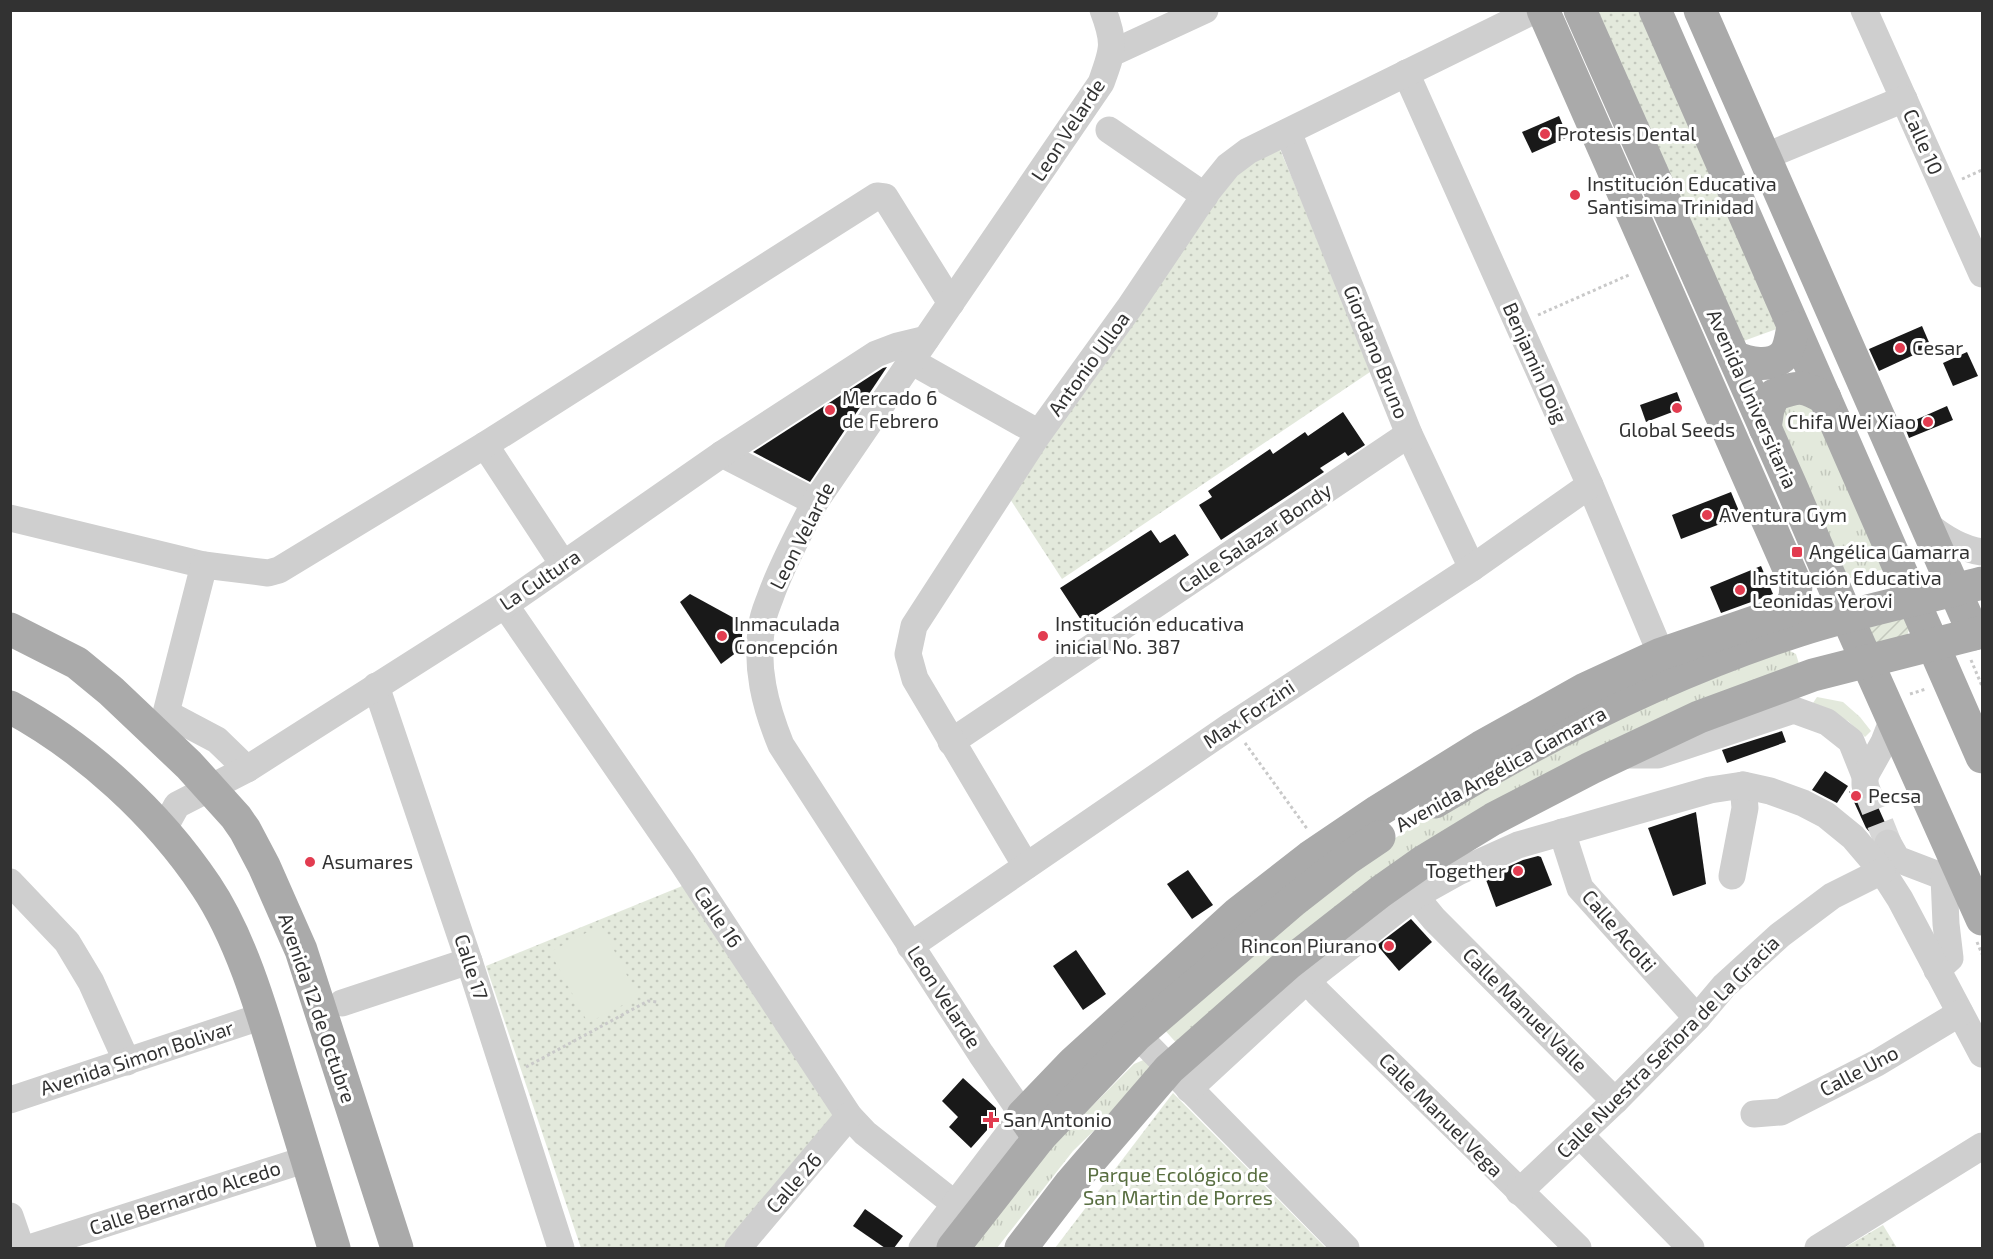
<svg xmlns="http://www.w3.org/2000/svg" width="1993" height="1259" font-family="'Exo 2',sans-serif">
	<defs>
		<pattern id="grass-tufts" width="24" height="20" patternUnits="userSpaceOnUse" patternTransform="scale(1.5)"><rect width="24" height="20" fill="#e3e9dc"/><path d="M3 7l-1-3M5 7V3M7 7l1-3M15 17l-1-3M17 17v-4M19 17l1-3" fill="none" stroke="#c3c8bd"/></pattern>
		<pattern id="park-dots" width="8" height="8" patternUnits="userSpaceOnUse" patternTransform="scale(1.5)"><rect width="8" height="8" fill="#e3e9dc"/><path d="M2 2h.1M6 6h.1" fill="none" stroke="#c3c8bd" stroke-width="1.8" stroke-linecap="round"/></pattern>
		<pattern id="garden-furrows" width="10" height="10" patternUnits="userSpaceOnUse" patternTransform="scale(1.5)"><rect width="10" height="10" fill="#e3e9dc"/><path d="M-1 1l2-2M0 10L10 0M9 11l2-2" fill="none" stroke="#c3c8bd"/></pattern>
	</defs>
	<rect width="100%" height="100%" fill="#fff"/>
	<g fill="url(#grass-tufts)">
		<polygon points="1800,399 1821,414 1889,568 1846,579 1779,424 1783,407"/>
		<polygon points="1786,649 1796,654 1799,664 1631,740 1180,1047 1162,1027 1359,861 1422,821 1588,729"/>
		<polygon points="1817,697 1843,702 1860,717 1871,731 1865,737 1848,721 1814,706 1813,703"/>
		<polygon points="1148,1058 1150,1076 1073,1151 997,1248 969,1248 1051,1147 1134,1064"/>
	</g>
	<g fill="url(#park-dots)">
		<polygon points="1593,11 1642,11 1782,327 1738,343"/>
		<polygon points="1279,147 1373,370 1062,579 1010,499 1232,172"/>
		<polygon points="692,882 843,1110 729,1248 581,1248 486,966"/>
		<polygon points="1173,1093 1326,1248 1055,1248"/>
		<polygon points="1883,1225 1897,1248 1844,1248"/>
	</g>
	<polygon fill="url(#garden-furrows)" points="1899,614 1905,620 1909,630 1907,636 1879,646 1868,634 1870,627"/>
	<polygon fill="#e3e9dc" points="601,925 638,997 588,1023 550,952"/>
	<g fill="#191919">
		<polygon points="1559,116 1568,137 1532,153 1522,132"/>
		<polygon points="1922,326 1931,347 1879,371 1869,349"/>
		<polygon points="1967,352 1978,376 1953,386 1943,363"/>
		<polygon points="887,367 810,482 753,452 883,368"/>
		<polygon points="1677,392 1683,408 1646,422 1640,405"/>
		<polygon points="1947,406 1953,420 1909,438 1904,425"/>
		<polygon points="1343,412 1365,445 1348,456 1345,452 1320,468 1324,472 1221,540 1199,505 1212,497 1208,491 1270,449 1273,454 1305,432 1308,436"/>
		<polygon points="1731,492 1741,516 1681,539 1672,515"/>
		<polygon points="1151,530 1160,543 1175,534 1189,555 1083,623 1060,588"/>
		<polygon points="1761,566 1773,594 1721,613 1710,587"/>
		<polygon points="690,594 743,623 741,649 721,664 680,602"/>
		<polygon points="1782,731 1786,742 1727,763 1722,750"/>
		<polygon points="1825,771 1848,786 1837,803 1812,790"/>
		<polygon points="1849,791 1857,798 1864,801 1874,798 1887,827 1880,830 1874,837 1866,828"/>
		<polygon points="1696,812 1706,884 1673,896 1648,828"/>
		<polygon points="1538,856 1541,857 1552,885 1496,907 1485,877 1523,860"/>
		<polygon points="1188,870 1213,905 1192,919 1167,884"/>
		<polygon points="1411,919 1432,942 1399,971 1377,945"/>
		<polygon points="1076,950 1106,994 1083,1010 1053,966"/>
		<polygon points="963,1078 996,1108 996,1120 971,1148 949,1127 958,1117 942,1101"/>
		<polygon points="865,1209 903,1236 894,1248 885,1248 853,1226"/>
	</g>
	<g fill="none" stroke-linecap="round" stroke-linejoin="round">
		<polyline stroke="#d6d6d6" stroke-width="27" stroke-dasharray="27 14" stroke-linecap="butt" points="1865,785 1888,843"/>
		<g stroke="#c9c9c9" stroke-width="3" stroke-dasharray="3 3" stroke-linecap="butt">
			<polyline points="1962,179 1982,170"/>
			<polyline points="1538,315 1631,274"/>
			<polyline points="1971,660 1982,686"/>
			<polyline points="1910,694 1926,689"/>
			<polyline points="1245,743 1308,830"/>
			<polyline points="1977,942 1982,954"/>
			<polyline points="526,1067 648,1001 657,1002"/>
		</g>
		<g stroke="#cfcfcf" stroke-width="27">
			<polyline points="1864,10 1982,274"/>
			<polyline points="1112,53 1205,10"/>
			<polyline points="1406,73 1590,485 1661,654"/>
			<polyline points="1109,130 1205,196"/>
			<polyline points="1288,132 1409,434 1472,568"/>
			<polyline points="1764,157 1904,99"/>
			<polyline points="911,361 1039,433"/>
			<polyline points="485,445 563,564"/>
			<polyline points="722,454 815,502"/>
			<polyline points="10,518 204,565"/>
			<path d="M 1925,523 C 1942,537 1960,549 1982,552"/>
			<polyline points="505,605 682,862 849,1116 865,1133 956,1205"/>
			<polyline points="376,686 469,961 561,1248"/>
			<polyline points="951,742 1409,434"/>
			<polyline points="1623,755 1658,755 1794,710 1827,722 1851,741 1865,776 1865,785"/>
			<polyline points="247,769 217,740 166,713 204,565 268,573 279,570 485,445 877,196 885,197 951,303"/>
			<polyline points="1865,776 1884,742 1893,719"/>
			<polyline points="164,832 167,823 177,805 247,769 505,605 722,454 876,354 897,346 926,339"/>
			<polyline points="1562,832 1580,888 1697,1018"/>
			<polyline points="1888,843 1897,859 1944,877 1960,870"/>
			<polyline points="1026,866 915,679 908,654 914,626 1039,433 1129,308 1207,192 1228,166 1248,151 1535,10"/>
			<polyline points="1732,876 1745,808 1743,785"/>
			<polyline points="10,882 67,942 91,982 127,1062"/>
			<polyline points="1415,896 1434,919 1615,1101"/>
			<polyline points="910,946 1232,725 1472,568 1590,485"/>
			<polyline points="1937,970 1950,958 1946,924 1944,877"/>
			<polyline points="1307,980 1318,993 1578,1248"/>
			<polyline points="342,1003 469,961"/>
			<polyline points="1137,1035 1346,1248"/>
			<polyline points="1189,1089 1307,980 1415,896 1458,872 1518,845 1710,790 1743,785 1770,791 1803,803 1826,815 1853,837 1882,871 1900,899 1982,1054"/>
			<polyline points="10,1100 263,1016"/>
			<polyline points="1754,1114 1781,1112 1877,1063 1960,1013"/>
			<polyline points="1580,1135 1691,1248"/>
			<polyline points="1519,1192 1615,1101 1697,1018 1724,986 1780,935 1832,896 1882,871"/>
			<polyline points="10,1216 21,1248"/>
			<polyline points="29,1248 307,1159"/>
			<polyline points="738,1248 849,1116"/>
			<path d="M 922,1248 L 1023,1115 L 981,1054 L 781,745 C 765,706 755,667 762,624 C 763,615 767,606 770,598 C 782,564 799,534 815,502 L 1101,83 C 1113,50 1116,44 1103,10"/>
			<polyline points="1818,1248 1982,1146"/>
		</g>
		<g stroke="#aaa" stroke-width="33">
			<polyline points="1580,10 1791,486 1847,617 1982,919"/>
			<polyline points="1655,10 1982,757"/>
			<polyline points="1700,10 1974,634"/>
			<path d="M 1734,357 C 1748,363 1771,369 1784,355 C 1790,348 1791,336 1793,327"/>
			<path d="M 1765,428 L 1768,409 L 1774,395 C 1800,386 1801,385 1825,398"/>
			<polyline points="10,629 77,663 111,691 189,765 236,817 245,830 264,866 301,950 397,1248"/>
			<path d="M 10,707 C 86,748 158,814 206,886 C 241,938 262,1011 280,1071 C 298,1130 316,1189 334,1248"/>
			<path d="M 1435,802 C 1549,733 1671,672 1797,631 C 1858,611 1921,599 1982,583"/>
			<polyline points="1039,1138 1023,1115 1073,1063 1238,913 1310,857 1378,811 1481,747 1585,689 1661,654 1789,610 1795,598 1796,585 1543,10"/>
			<polyline points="953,1248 1039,1138 1137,1035 1293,901 1348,858 1379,837"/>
			<polyline points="1021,1248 1070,1184 1169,1069 1289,963 1380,892 1424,861 1493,819 1591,768 1699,717 1813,675 1982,632"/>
		</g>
	</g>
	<g fill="#e23c50" stroke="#fff" stroke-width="2">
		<circle cx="1545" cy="134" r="6"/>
		<circle cx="1575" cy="195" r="6"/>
		<circle cx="1900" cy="348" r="6"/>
		<circle cx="1677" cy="408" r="6"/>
		<circle cx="830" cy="410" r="6"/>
		<circle cx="1928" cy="422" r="6"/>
		<circle cx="1707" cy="515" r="6"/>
		<rect x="1791" y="546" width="12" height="12" rx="3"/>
		<circle cx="1740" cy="590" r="6"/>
		<circle cx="722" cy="636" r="6"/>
		<circle cx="1043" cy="636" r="6"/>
		<circle cx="1856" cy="796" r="6"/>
		<circle cx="310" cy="862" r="6"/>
		<circle cx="1518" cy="871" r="6"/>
		<circle cx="1389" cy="946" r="6"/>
		<path d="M988 1111h6v6h6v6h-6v6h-6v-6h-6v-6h6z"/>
	</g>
	<g text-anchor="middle" stroke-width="6" stroke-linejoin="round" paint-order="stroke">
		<g font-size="20" fill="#323232" stroke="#fff">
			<text transform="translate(1068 130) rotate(-57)" y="7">Leon Velarde</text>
			<text transform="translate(1923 142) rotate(66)" y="7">Calle 10</text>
			<text transform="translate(1376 352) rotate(68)" y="7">Giordano Bruno</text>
			<text transform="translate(1535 363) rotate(66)" y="7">Benjamin Doig</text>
			<text transform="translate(1089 364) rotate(-54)" y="7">Antonio Ulloa</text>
			<text transform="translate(1752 399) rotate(66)" y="7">Avenida Universitaria</text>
			<text transform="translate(802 536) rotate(-63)" y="7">Leon Velarde</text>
			<text transform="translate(1255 538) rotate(-34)" y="7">Calle Salazar Bondy</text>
			<text transform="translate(540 580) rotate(-34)" y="7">La Cultura</text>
			<text transform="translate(1249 714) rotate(-34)" y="7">Max Forzini</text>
			<text transform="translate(1501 769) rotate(-29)" y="7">Avenida Angélica Gamarra</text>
			<text transform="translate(718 917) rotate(56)" y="7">Calle 16</text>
			<text transform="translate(1619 931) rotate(49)" y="7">Calle Acolti</text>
			<text transform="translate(471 967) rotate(72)" y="7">Calle 17</text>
			<text transform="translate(944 997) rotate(57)" y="7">Leon Velarde</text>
			<text transform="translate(317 1008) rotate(71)" y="7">Avenida 12 de Octubre</text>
			<text transform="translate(1525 1010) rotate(45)" y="7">Calle Manuel Valle</text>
			<text transform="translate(1668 1047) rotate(-45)" y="7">Calle Nuestra Señora de La Gracia</text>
			<text transform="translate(137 1058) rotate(-18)" y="7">Avenida Simon Bolivar</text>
			<text transform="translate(1859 1071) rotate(-28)" y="7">Calle Uno</text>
			<text transform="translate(1441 1115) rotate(45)" y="7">Calle Manuel Vega</text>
			<text transform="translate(794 1183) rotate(-49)" y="7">Calle 26</text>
			<text transform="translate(185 1198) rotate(-18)" y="7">Calle Bernardo Alcedo</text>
		</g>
		<g font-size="20" fill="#323232" stroke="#fff" text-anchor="start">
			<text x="1557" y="141">Protesis Dental</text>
			<text x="1587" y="191">Institución Educativa<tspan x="1587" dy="23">Santisima Trinidad</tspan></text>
			<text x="1912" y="355">Cesar</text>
			<text x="842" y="405">Mercado 6<tspan x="842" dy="23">de Febrero</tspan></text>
			<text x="1916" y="429" text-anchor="end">Chifa Wei Xiao</text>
			<text x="1677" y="437" text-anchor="middle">Global Seeds</text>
			<text x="1719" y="522">Aventura Gym</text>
			<text x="1809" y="559">Angélica Gamarra</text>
			<text x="1752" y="585">Institución Educativa<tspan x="1752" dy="23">Leonidas Yerovi</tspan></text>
			<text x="734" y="631">Inmaculada<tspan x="734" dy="23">Concepción</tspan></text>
			<text x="1055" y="631">Institución educativa<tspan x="1055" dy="23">inicial No. 387</tspan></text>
			<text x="1868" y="803">Pecsa</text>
			<text x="322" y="869">Asumares</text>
			<text x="1506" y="878" text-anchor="end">Together</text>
			<text x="1377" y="953" text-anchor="end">Rincon Piurano</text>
			<text x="1003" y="1127">San Antonio</text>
		</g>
		<g font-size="20" fill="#586e40" stroke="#fff">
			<text x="1178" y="1182">Parque Ecológico de<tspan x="1178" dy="23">San Martin de Porres</tspan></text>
		</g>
	</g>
	<rect width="1993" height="1259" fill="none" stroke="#323232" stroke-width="24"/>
</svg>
